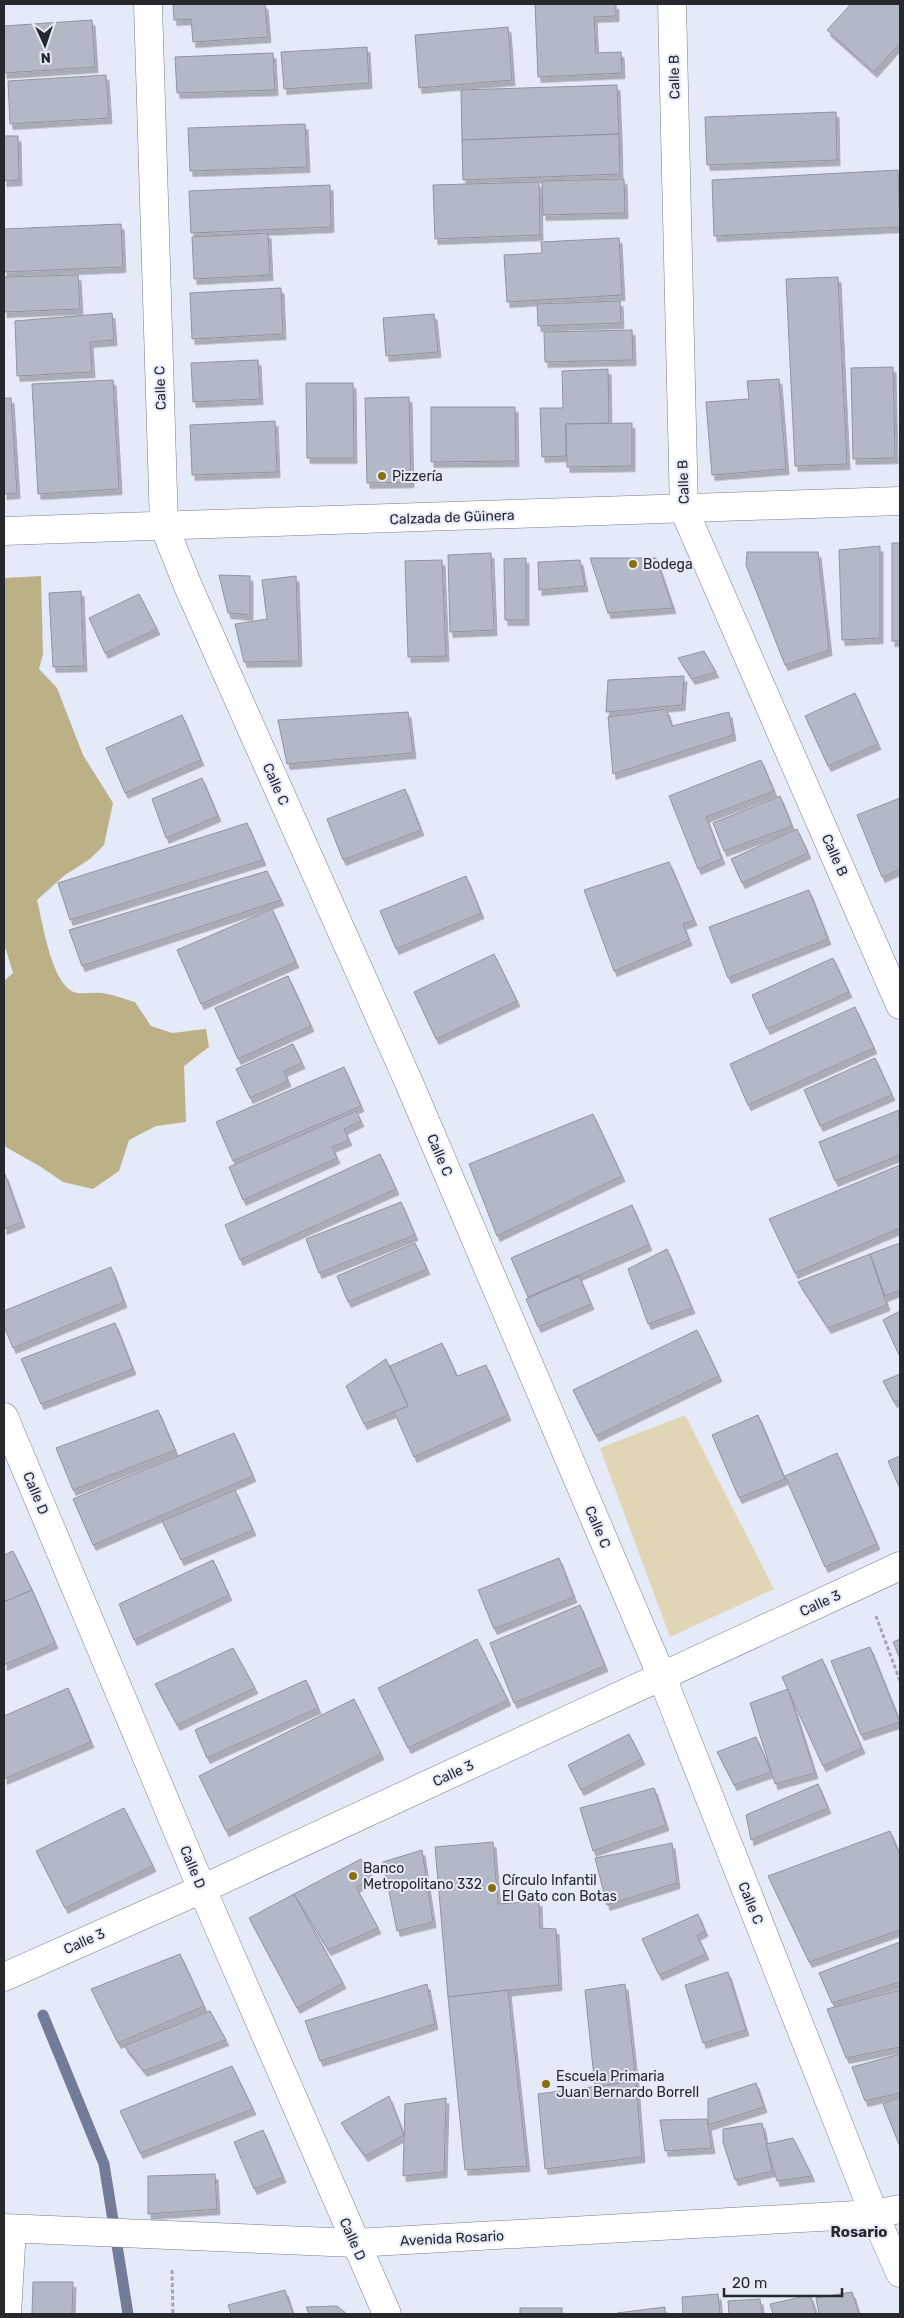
<svg xmlns="http://www.w3.org/2000/svg" width="904" height="2318" font-family="Rubik,sans-serif">
	<defs>
		<filter id="shadow"><feDropShadow dx="3" dy="5.5" stdDeviation="0" flood-color="#0004"/></filter>
	</defs>
	<rect width="100%" height="100%" fill="#e5eaf9"/>
	<polygon fill="#e0d6b6" points="685,1415 774,1589 670,1637 600,1448"/>
	<path fill="#bcb087" d="M 41,576 L 43,654 L 39,669 L 57,688 L 83,755 L 113,803 L 104,845 L 90,859 L 65,875 L 37,900 C 43,922 51,987 77,993 C 85,994 93,992 101,993 C 112,994 124,999 135,1002 L 151,1026 L 172,1033 L 206,1029 L 209,1047 L 184,1066 L 186,1122 L 156,1126 L 129,1140 L 119,1171 L 93,1189 L 63,1182 L 41,1167 L 4,1146 L 4,981 L 13,973 L 6,950 L 4,949 L 4,578 Z"/>
	<g fill="none" stroke-linecap="round" stroke-linejoin="round">
		<polyline stroke="#727b97" stroke-width="11" points="43,2015 104,2164 128,2314"/>
	</g>
	<g fill="#b3b8c6" stroke="#8f94a1" filter="url(#shadow)">
		<polygon points="173,4 265,4 268,37 193,42 191,19 174,20"/>
		<polygon points="535,4 616,4 616,16 594,17 596,53 621,52 622,73 538,77"/>
		<polygon points="851,4 900,4 900,43 874,72 827,30"/>
		<polygon points="92,20 95,67 4,73 4,26"/>
		<polygon points="508,27 512,80 419,88 415,35"/>
		<polygon points="367,47 369,83 284,89 281,52"/>
		<polygon points="273,53 275,90 177,93 175,57"/>
		<polygon points="106,75 109,118 10,124 8,81"/>
		<polygon points="617,85 619,134 462,140 461,90"/>
		<polygon points="836,112 837,160 707,165 705,117"/>
		<polygon points="305,124 307,167 190,171 188,128"/>
		<polygon points="619,134 620,174 463,180 462,140"/>
		<polygon points="4,136 18,136 19,180 4,181"/>
		<polygon points="898,170 900,227 714,236 712,180"/>
		<polygon points="624,179 625,213 543,215 542,181"/>
		<polygon points="539,182 540,235 435,239 433,185"/>
		<polygon points="330,185 331,227 191,233 189,191"/>
		<polygon points="121,224 123,267 4,272 4,229"/>
		<polygon points="268,233 270,275 194,279 192,237"/>
		<polygon points="619,238 622,295 507,302 504,255 542,253 541,242"/>
		<polygon points="78,275 80,309 4,312 4,277"/>
		<polygon points="838,277 847,464 795,466 786,279"/>
		<polygon points="281,288 283,334 192,339 190,293"/>
		<polygon points="620,301 621,323 538,326 537,304"/>
		<polygon points="112,313 114,340 90,342 92,372 17,376 15,321"/>
		<polygon points="434,314 438,352 386,356 383,318"/>
		<polygon points="632,330 633,360 545,362 544,332"/>
		<polygon points="258,360 260,399 193,402 191,363"/>
		<polygon points="893,367 895,458 853,459 851,368"/>
		<polygon points="608,369 609,423 566,424 566,456 542,457 540,408 563,408 562,371"/>
		<polygon points="779,379 786,469 712,475 706,402 749,399 747,381"/>
		<polygon points="113,380 119,489 38,494 32,384"/>
		<polygon points="306,383 353,383 354,458 307,458"/>
		<polygon points="409,397 411,482 367,483 365,398"/>
		<polygon points="4,398 11,398 17,493 4,494"/>
		<polygon points="431,407 515,407 516,461 431,462"/>
		<polygon points="275,421 277,472 192,475 190,425"/>
		<polygon points="632,423 632,466 567,467 566,424"/>
		<rect x="892" y="543" width="8" height="98"/>
		<polygon points="880,546 880,638 842,640 839,550"/>
		<polygon points="747,552 818,552 829,650 785,665 746,565"/>
		<polygon points="491,553 494,630 450,632 448,555"/>
		<polygon points="526,558 526,620 505,620 504,559"/>
		<polygon points="590,558 656,558 673,608 608,613"/>
		<polygon points="442,560 446,656 408,657 405,561"/>
		<polygon points="580,560 585,586 539,590 538,562"/>
		<polygon points="219,575 250,576 250,615 228,613"/>
		<polygon points="296,576 299,661 244,662 235,624 267,619 262,580"/>
		<polygon points="81,591 84,666 53,667 49,593"/>
		<polygon points="139,594 157,629 105,653 89,618"/>
		<polygon points="704,651 716,672 692,679 678,658"/>
		<polygon points="684,676 682,705 606,712 608,680"/>
		<polygon points="855,693 878,744 828,766 805,716"/>
		<polygon points="666,709 672,726 729,712 733,735 613,774 608,717"/>
		<polygon points="408,712 413,753 287,764 278,720"/>
		<polygon points="182,715 201,760 125,793 106,748"/>
		<polygon points="761,760 774,791 706,817 722,859 698,869 669,796"/>
		<polygon points="202,778 218,816 166,838 152,799"/>
		<polygon points="405,789 421,830 343,860 327,819"/>
		<polygon points="780,796 792,826 724,851 713,823"/>
		<polygon points="900,798 900,869 882,877 857,815"/>
		<polygon points="247,823 263,860 70,920 58,883"/>
		<polygon points="797,829 808,853 742,883 731,859"/>
		<polygon points="669,862 694,920 683,924 689,940 614,971 584,890"/>
		<polygon points="267,871 281,900 82,966 69,930"/>
		<polygon points="466,876 481,913 396,949 380,911"/>
		<polygon points="809,890 828,939 728,978 709,927"/>
		<polygon points="272,909 296,962 201,1004 177,950"/>
		<polygon points="494,954 517,1001 436,1039 414,992"/>
		<polygon points="833,958 849,992 767,1029 752,995"/>
		<polygon points="288,976 311,1026 238,1059 215,1008"/>
		<polygon points="855,1007 874,1048 748,1105 730,1064"/>
		<polygon points="293,1044 302,1063 284,1071 288,1081 250,1098 236,1069"/>
		<polygon points="875,1058 892,1095 820,1126 804,1090"/>
		<polygon points="344,1067 361,1106 233,1161 216,1122"/>
		<polygon points="899,1110 900,1155 835,1181 819,1142"/>
		<polygon points="356,1111 361,1121 344,1129 349,1140 332,1147 337,1158 243,1200 229,1167"/>
		<polygon points="593,1114 622,1176 497,1236 469,1164"/>
		<polygon points="380,1154 396,1189 240,1260 225,1225"/>
		<polygon points="900,1165 900,1228 795,1273 769,1219"/>
		<polygon points="5,1174 22,1222 4,1229 4,1174"/>
		<polygon points="401,1202 415,1235 319,1273 306,1239"/>
		<polygon points="632,1205 649,1245 528,1297 511,1258"/>
		<polygon points="415,1243 427,1269 348,1302 337,1276"/>
		<polygon points="900,1243 900,1290 885,1296 870,1254"/>
		<polygon points="667,1249 692,1308 648,1324 628,1269"/>
		<polygon points="870,1254 887,1305 828,1328 798,1282"/>
		<polygon points="111,1267 124,1302 13,1348 4,1326 4,1311"/>
		<polygon points="579,1276 591,1304 538,1327 526,1299"/>
		<polygon points="900,1311 900,1357 883,1320"/>
		<polygon points="115,1323 133,1369 41,1404 21,1359"/>
		<polygon points="697,1330 719,1376 596,1436 573,1390"/>
		<polygon points="442,1343 457,1376 486,1365 508,1415 414,1457 394,1412 408,1406 390,1366"/>
		<polygon points="386,1359 408,1406 364,1424 346,1386"/>
		<polygon points="900,1374 900,1399 894,1402 883,1381"/>
		<polygon points="158,1410 175,1450 73,1490 56,1448"/>
		<polygon points="758,1415 785,1479 739,1498 712,1435"/>
		<polygon points="234,1433 253,1476 93,1545 73,1499"/>
		<polygon points="837,1453 877,1544 825,1567 785,1476"/>
		<polygon points="900,1456 900,1489 888,1461"/>
		<polygon points="235,1490 253,1530 181,1560 162,1521"/>
		<polygon points="13,1551 32,1590 4,1602 4,1555"/>
		<polygon points="559,1558 574,1597 494,1629 478,1590"/>
		<polygon points="213,1560 229,1595 134,1640 119,1604"/>
		<polygon points="32,1590 55,1643 4,1665 4,1602"/>
		<polygon points="580,1605 605,1666 514,1703 490,1643"/>
		<polygon points="477,1639 508,1700 408,1748 378,1688"/>
		<polygon points="900,1639 900,1659 893,1642"/>
		<polygon points="870,1647 900,1722 861,1735 831,1661"/>
		<polygon points="233,1648 255,1688 177,1725 155,1684"/>
		<polygon points="822,1659 862,1748 823,1766 782,1677"/>
		<polygon points="306,1680 318,1708 207,1758 195,1730"/>
		<polygon points="68,1688 91,1742 4,1779 4,1716"/>
		<polygon points="788,1689 815,1773 775,1784 750,1703"/>
		<polygon points="354,1699 381,1754 226,1831 199,1776"/>
		<polygon points="629,1734 642,1759 581,1790 568,1765"/>
		<polygon points="756,1737 771,1772 734,1785 717,1752"/>
		<polygon points="818,1784 828,1808 751,1840 746,1815"/>
		<polygon points="654,1788 666,1825 593,1851 580,1808"/>
		<polygon points="124,1808 153,1866 65,1908 36,1851"/>
		<polygon points="890,1831 900,1855 900,1930 809,1962 768,1876"/>
		<polygon points="493,1842 498,1904 539,1901 540,1928 556,1929 559,1985 448,1997 435,1847"/>
		<polygon points="672,1843 677,1883 607,1905 595,1858"/>
		<polygon points="422,1850 433,1922 397,1931 383,1862"/>
		<polygon points="361,1859 373,1878 356,1887 378,1928 328,1950 294,1894"/>
		<polygon points="294,1894 343,1983 297,2008 249,1918"/>
		<polygon points="698,1914 705,1931 697,1935 706,1954 659,1975 642,1939"/>
		<polygon points="900,1942 900,1982 832,2003 819,1973"/>
		<polygon points="180,1954 204,2006 118,2043 91,1989"/>
		<polygon points="728,1972 746,2030 703,2043 685,1985"/>
		<polygon points="427,1984 435,2024 320,2061 305,2021"/>
		<polygon points="625,1984 636,2081 595,2087 585,1990"/>
		<polygon points="508,1990 527,2166 465,2170 448,1997"/>
		<polygon points="900,1990 900,2047 846,2058 827,2009"/>
		<polygon points="210,2011 226,2040 144,2071 124,2046"/>
		<polygon points="900,2054 900,2093 865,2101 852,2067"/>
		<polygon points="232,2066 253,2109 140,2153 120,2111"/>
		<polygon points="636,2081 642,2157 545,2169 538,2094"/>
		<polygon points="756,2083 764,2107 708,2125 708,2099"/>
		<polygon points="389,2096 404,2135 365,2156 341,2123"/>
		<polygon points="900,2097 900,2147 883,2104"/>
		<polygon points="446,2098 444,2172 403,2176 405,2104"/>
		<polygon points="707,2119 712,2148 665,2151 660,2120"/>
		<polygon points="762,2123 772,2171 735,2180 723,2142 723,2129"/>
		<polygon points="263,2130 283,2177 254,2189 234,2142"/>
		<polygon points="793,2138 812,2176 777,2181 766,2144"/>
		<polygon points="215,2174 217,2209 148,2214 148,2176"/>
		<polygon points="33,2282 73,2282 72,2314 32,2314"/>
		<polygon points="285,2290 293,2314 231,2314 228,2305"/>
		<polygon points="852,2292 859,2314 819,2314 816,2298"/>
		<polygon points="718,2294 720,2314 683,2314 682,2297"/>
		<polygon points="810,2295 816,2314 773,2314 770,2304"/>
		<polygon points="760,2299 762,2314 729,2314 728,2301"/>
		<polygon points="337,2306 347,2314 309,2314 306,2307"/>
		<polygon points="665,2307 665,2314 617,2314 617,2313"/>
		<rect x="520" y="2308" width="42" height="6"/>
	</g>
	<g fill="none" stroke-linecap="round" stroke-linejoin="round">
		<g stroke="#797d8a" stroke-width="29">
			<g id="minor">
				<polyline points="148,4 164,526 188,586 410,1085 662,1677 874,2214 900,2273"/>
				<polyline points="672,4 684,510 900,1005"/>
				<polyline points="4,1417 202,1889 387,2314"/>
				<polyline points="4,1977 202,1889 900,1566"/>
				<polyline points="4,2228 355,2243"/>
				<polyline points="7,2314 12,2229"/>
			</g>
		</g>
		<g stroke="#797d8a" stroke-width="29">
			<polyline id="tertiary" points="355,2243 874,2214 900,2209"/>
		</g>
		<g stroke="#797d8a" stroke-width="29">
			<polyline id="secondary" points="4,531 900,501"/>
		</g>
		<g stroke="#a2a6b2" stroke-width="3" stroke-dasharray="4 2.5" stroke-linecap="butt">
			<polyline points="876,1616 900,1681"/>
			<polyline points="172,2270 173,2314"/>
		</g>
		<use href="#minor" stroke="#fff" stroke-width="28"/>
		<use href="#tertiary" stroke="#fff" stroke-width="28"/>
		<use href="#secondary" stroke="#fff" stroke-width="28"/>
	</g>
	<g fill="#887010" stroke="#e5eaf9" stroke-width="2">
		<circle cx="382" cy="476" r="5"/>
		<circle cx="633" cy="564" r="5"/>
		<circle cx="353" cy="1876" r="5"/>
		<circle cx="492" cy="1888" r="5"/>
		<circle cx="546" cy="2084" r="5"/>
	</g>
	<g text-anchor="middle" stroke-width="4" stroke-linejoin="round" paint-order="stroke">
		<g font-size="14" fill="#26282d" stroke="#e5eaf9">
			<text transform="translate(674 77) rotate(-91)" y="5">Calle B</text>
			<text transform="translate(160 388) rotate(-92)" y="5">Calle C</text>
			<text transform="translate(683 482) rotate(-92)" y="5">Calle B</text>
			<text transform="translate(452 517) rotate(-2)" y="5">Calzada de Güinera</text>
			<text transform="translate(276 784) rotate(66)" y="5">Calle C</text>
			<text transform="translate(835 855) rotate(66)" y="5">Calle B</text>
			<text transform="translate(440 1155) rotate(67)" y="5">Calle C</text>
			<text transform="translate(36 1493) rotate(67)" y="5">Calle D</text>
			<text transform="translate(598 1527) rotate(67)" y="5">Calle C</text>
			<text transform="translate(820 1603) rotate(-25)" y="5">Calle 3</text>
			<text transform="translate(453 1773) rotate(-25)" y="5">Calle 3</text>
			<text transform="translate(193 1867) rotate(67)" y="5">Calle D</text>
			<text transform="translate(751 1903) rotate(68)" y="5">Calle C</text>
			<text transform="translate(84 1941) rotate(-24)" y="5">Calle 3</text>
			<text transform="translate(452 2238) rotate(-3)" y="5">Avenida Rosario</text>
			<text transform="translate(353 2239) rotate(66)" y="5">Calle D</text>
		</g>
		<g font-size="14" fill="#26282d" stroke="#e5eaf9" text-anchor="start">
			<text x="392" y="481">Pizzería</text>
			<text x="643" y="569">Bodega</text>
			<text x="363" y="1873">Banco<tspan x="363" dy="16">Metropolitano 332</tspan></text>
			<text x="502" y="1885">Círculo Infantil<tspan x="502" dy="16">El Gato con Botas</tspan></text>
			<text x="556" y="2081">Escuela Primaria<tspan x="556" dy="16">Juan Bernardo Borrell</tspan></text>
		</g>
		<g font-size="15" font-weight="bold" fill="#26282d" stroke="#e5eaf9">
			<text x="859" y="2237">Rosario</text>
		</g>
	</g>
	<rect width="904" height="2318" fill="none" stroke="#26282d" stroke-width="10"/>
	<g transform="translate(45 45) rotate(177)" stroke="#e5eaf9" stroke-width="4" paint-order="stroke">
	<path d="M0-4L9 19L0 12L-9 19Z" fill="#26282d"/>
	<text y="-8" font-size="14" font-weight="bold" text-anchor="middle" fill="#26282d">N</text>
	</g>
	<path d="M724 2288v8h118v-8" fill="none" stroke="#26282d" stroke-width="2.5"/>
	<text x="732" y="2288" font-size="15" fill="#26282d" stroke="#e5eaf9" stroke-width="4" paint-order="stroke">20 m</text>
</svg>
